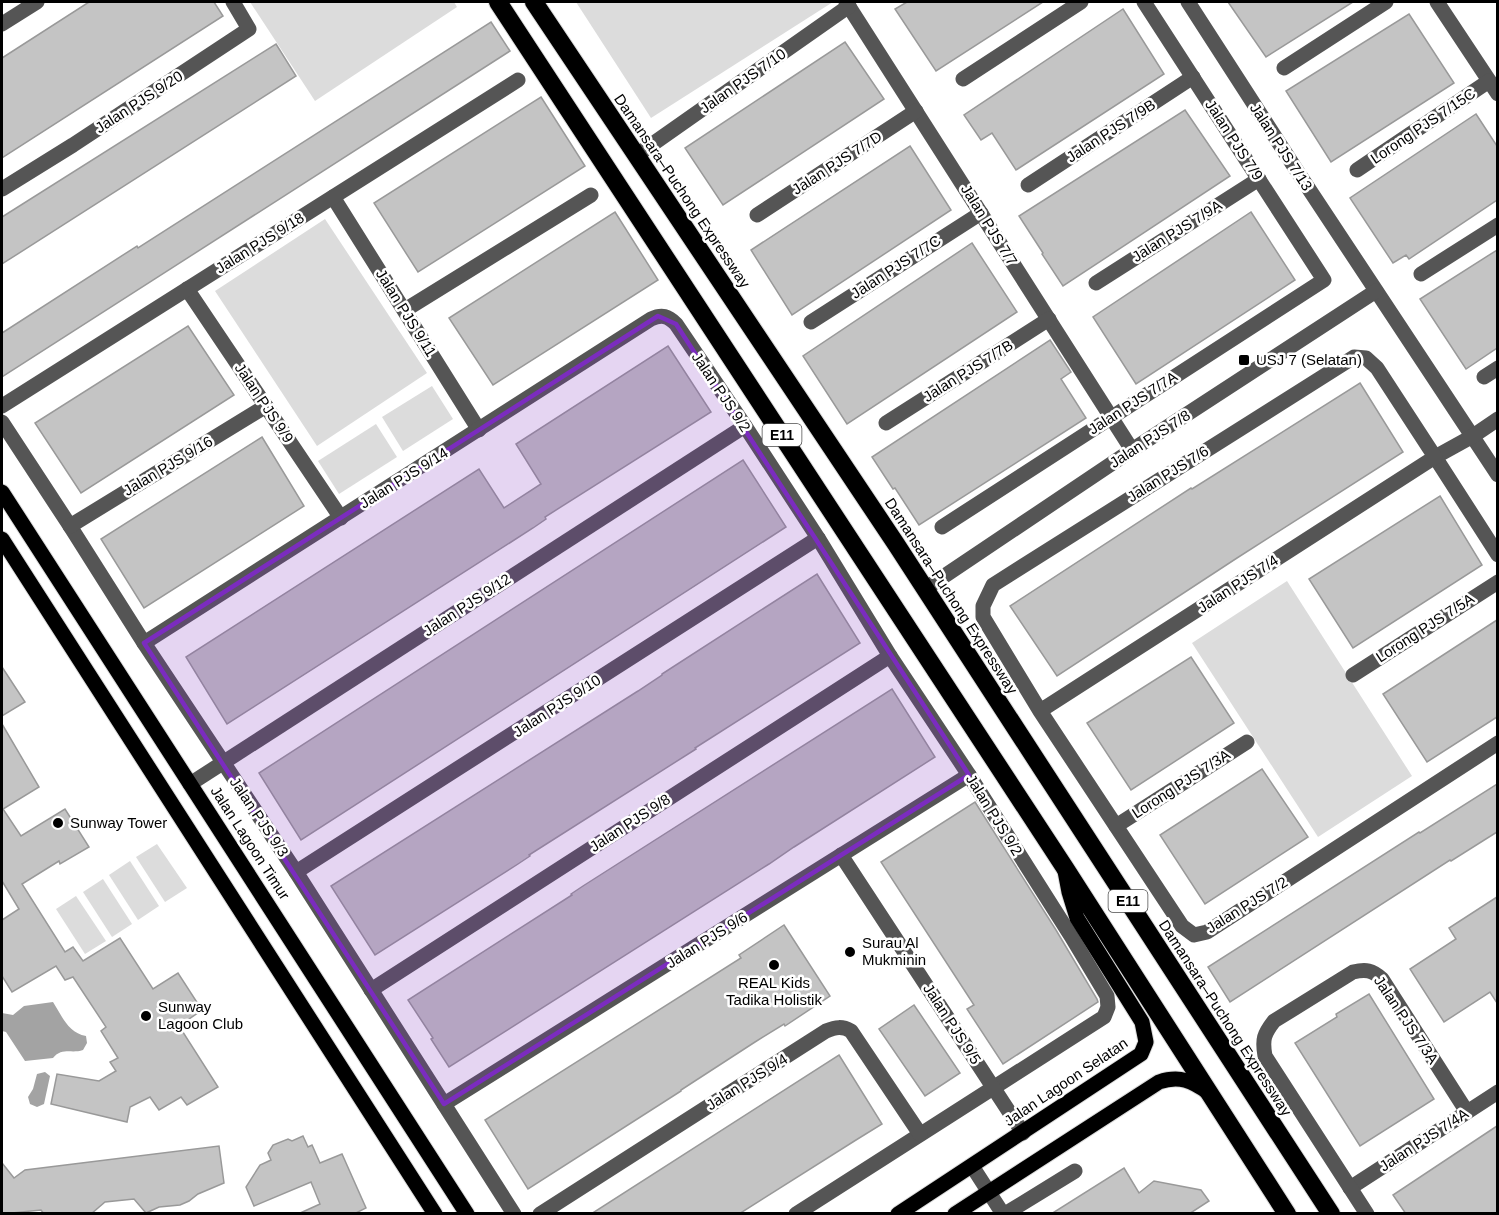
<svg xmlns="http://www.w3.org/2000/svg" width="1499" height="1215" font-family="Arial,sans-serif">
	<rect width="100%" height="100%" fill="#fff"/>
	<g fill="#dcdcdc">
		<polygon points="250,2 454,2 457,7 315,101"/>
		<polygon points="576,2 833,2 651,118"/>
		<polygon points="325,219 427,373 317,446 215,291"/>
		<polygon points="432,386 453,419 403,451 382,417"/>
		<polygon points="376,424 397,457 339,494 318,461"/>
		<polygon points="1287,581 1412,776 1318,837 1192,643"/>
		<polygon points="157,844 187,888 165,902 136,857"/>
		<polygon points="130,861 159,906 138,920 109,875"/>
		<polygon points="103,879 132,924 112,937 83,892"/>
		<polygon points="76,896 106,941 85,954 56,909"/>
	</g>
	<g fill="#a3a3a3">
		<path d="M 53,1002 C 62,1016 68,1033 86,1036 L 87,1043 L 83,1050 C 72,1054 62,1047 53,1058 L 25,1061 L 6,1032 L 2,1031 L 2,1013 L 13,1015 L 24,1006 Z"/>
		<polygon points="45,1072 50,1076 44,1104 37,1107 30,1104 28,1097 33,1089 37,1074"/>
	</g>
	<g fill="#c4c4c4" stroke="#999" stroke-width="1.5">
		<polygon points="89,2 214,2 223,16 2,158 2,58"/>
		<polygon points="907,2 1043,2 936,71 895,9"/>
		<polygon points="1228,2 1353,2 1266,57"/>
		<polygon points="1123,9 1164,74 1016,170 992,133 981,140 964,115"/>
		<polygon points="1409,14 1454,83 1331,162 1286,91"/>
		<polygon points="491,22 510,51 2,377 2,333 137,246 138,248"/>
		<polygon points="845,42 884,99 723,205 685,148"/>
		<polygon points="276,44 296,76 2,264 2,217"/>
		<polygon points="541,97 585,166 418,272 374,203"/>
		<polygon points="1185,110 1230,176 1063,286 1042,254 1043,253 1019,216"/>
		<polygon points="1476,114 1497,146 1497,200 1409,259 1406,255 1393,263 1350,198"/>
		<polygon points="910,146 951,210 792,315 751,250"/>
		<polygon points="615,212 658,280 493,385 449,318"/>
		<polygon points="1251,212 1295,280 1136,384 1093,317"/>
		<polygon points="972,243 1017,312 847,424 803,356"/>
		<polygon points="1497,250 1497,348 1466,369 1420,299"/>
		<polygon points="188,326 234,395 81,493 35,423"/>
		<polygon points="1050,340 1071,372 1061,379 1086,418 919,525 895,488 893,489 872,457"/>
		<polygon points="668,346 711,412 545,517 546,519 533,528 227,724 186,657 479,469 504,508 541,484 516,444"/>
		<polygon points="1360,383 1403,452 1237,558 1057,676 1010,606 1191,488 1192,489"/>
		<polygon points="262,437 304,506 144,608 101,539"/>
		<polygon points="743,460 786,527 301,840 259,773"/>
		<polygon points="1440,496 1482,565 1353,648 1309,579"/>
		<polygon points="817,574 860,643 695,748 696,749 529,855 530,856 518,864 375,955 331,886 638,691 662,675 662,674"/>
		<polygon points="1497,620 1497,717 1427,762 1383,694"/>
		<polygon points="1191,657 1234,723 1131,790 1087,723"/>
		<polygon points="2,667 25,702 2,716"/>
		<polygon points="892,689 935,757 794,847 769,864 449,1067 431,1039 433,1038 408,1000 572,895 571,894 583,886"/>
		<polygon points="2,724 39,787 3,809 21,836 65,809 89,847 60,864 59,861 22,884 65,952 73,947 83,961 120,938 153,989 178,973 202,1010 179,1026 218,1087 187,1105 181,1097 159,1110 150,1097 130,1107 127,1122 51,1104 57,1074 99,1081 116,1071 110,1062 118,1058 101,1031 106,1027 73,977 65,980 56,966 12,992 2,976 2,920 19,909 2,881"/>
		<polygon points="1262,769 1308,837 1205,904 1160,835"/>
		<polygon points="1497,784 1497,832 1451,861 1450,860 1230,1002 1208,967 1419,832 1420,833"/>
		<polygon points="975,802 1056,930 1097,999 1098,1002 1003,1064 967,1009 974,1005 881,862"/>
		<polygon points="1497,897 1497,1003 1490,992 1444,1022 1410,969 1456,939 1449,928"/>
		<polygon points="784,925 830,996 785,1026 784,1024 755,1042 681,1090 681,1091 528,1189 485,1120 741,958 739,955"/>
		<polygon points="1369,994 1434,1099 1360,1146 1295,1043 1337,1017 1336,1014"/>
		<polygon points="914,1005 960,1073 925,1096 879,1029"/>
		<polygon points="839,1055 882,1124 856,1140 739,1214 591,1214"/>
		<polygon points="1497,1126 1497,1214 1406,1214 1393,1195"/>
		<polygon points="303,1136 308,1147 312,1145 320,1163 342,1154 366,1208 354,1214 298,1214 320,1204 311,1182 254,1206 246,1187 260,1165 271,1160 268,1153 273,1145 288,1139 292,1141"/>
		<polygon points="219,1146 224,1183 198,1194 189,1201 180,1205 159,1207 146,1213 134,1199 105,1202 91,1214 44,1214 41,1210 2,1214 2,1163 14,1178 25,1170"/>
		<polygon points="1124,1168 1139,1193 1154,1181 1201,1190 1209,1201 1189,1214 1051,1214"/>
	</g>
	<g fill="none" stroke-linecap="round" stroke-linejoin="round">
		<g stroke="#dbdbdb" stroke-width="17">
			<g id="major">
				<polyline points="2,492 467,1214"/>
				<polyline points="2,539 435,1214"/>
				<polyline points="898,1214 1141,1054 1146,1042 1142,1022 1077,918 1069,892 1065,871"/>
				<path d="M 955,1214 L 1159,1082 C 1180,1075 1192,1081 1209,1093"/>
			</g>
		</g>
		<g stroke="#dbdbdb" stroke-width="20">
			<g id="highway">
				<polyline points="498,2 1065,868 1287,1214"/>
				<polyline points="534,2 896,544 1331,1214"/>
			</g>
		</g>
		<g stroke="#555" stroke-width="15">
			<polyline points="846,2 1132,450"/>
			<polyline points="1188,2 1299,174 1498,475"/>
			<polyline points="1437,2 1498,94"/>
			<polyline points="2,24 37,2"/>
			<polyline points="1284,68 1386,2"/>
			<polyline points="963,79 1081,2"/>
			<polyline points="637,155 849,6"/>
			<polyline points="1357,170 1489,81"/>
			<polyline points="1028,185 1193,77"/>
			<polyline points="2,189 73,145 249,29 233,2"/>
			<polyline points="333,197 479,430"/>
			<polyline points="757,215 916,111"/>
			<polyline points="1421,274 1498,225"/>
			<polyline points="1096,283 1259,179"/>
			<polyline points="187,289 341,518"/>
			<polyline points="405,310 591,195"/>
			<polyline points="811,322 981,213"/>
			<polyline points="1484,377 1498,368"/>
			<polyline points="2,406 518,80"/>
			<polyline points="1498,419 1473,436 1435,457 1498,555"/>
			<polyline points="2,422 70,526 144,643 296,872 514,1214"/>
			<polyline points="886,423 1049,319"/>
			<polyline points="70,526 266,406"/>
			<polyline points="942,527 1324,280 1144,2"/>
			<polyline points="925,589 1132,450 1376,291"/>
			<path d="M 144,643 L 651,319 C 662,314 668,316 676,324 L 745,426 L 818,538 L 890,656 L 969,775 L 1071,936 L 1107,996 L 1108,1007 L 1104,1017 L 796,1214"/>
			<polyline points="1353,675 1498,582"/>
			<polyline points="1040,711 1435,457 1377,368 1366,358 1354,357 993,585 983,606 983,617 1040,711 1182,926 1194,935 1207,932 1498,743"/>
			<polyline points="190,784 745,426"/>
			<polyline points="1116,826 1247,742"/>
			<polyline points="841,855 1023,1133"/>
			<polyline points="296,872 818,538"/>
			<polyline points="371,990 890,656"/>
			<polyline points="444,1104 969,775"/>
			<polyline points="972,1166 1003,1214"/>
			<polyline points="1350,1188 1498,1092"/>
			<path d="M 540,1214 L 826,1031 C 836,1027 842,1026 851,1031 L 920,1134"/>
			<polyline points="1005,1214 1075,1171"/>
			<path d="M 1367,1214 L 1265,1056 C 1262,1039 1264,1034 1274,1021 L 1353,972 C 1366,969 1372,970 1382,979 L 1467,1112"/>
		</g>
		<use href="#major" stroke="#000" stroke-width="15"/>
		<use href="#highway" stroke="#000" stroke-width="18"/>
	</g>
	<path fill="#7b2cbf" fill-opacity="0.2" stroke="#7b2cbf" stroke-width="4.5" stroke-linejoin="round" d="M 658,316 L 676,324 L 969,775 L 444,1104 L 144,643 Z"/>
	<g fill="#000" stroke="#fff" stroke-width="2">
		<rect x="1238" y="354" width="12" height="12" rx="3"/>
		<circle cx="58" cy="823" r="6"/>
		<circle cx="850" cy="952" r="6"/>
		<circle cx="774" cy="965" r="6"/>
		<circle cx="146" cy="1016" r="6"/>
	</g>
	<g text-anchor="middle" stroke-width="5" stroke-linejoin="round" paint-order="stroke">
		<g fill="#fff" stroke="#4c4c4c" stroke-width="1.5">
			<rect x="762.5" y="424" width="39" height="22" rx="4.5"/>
			<rect x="1108.5" y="890" width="39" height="22" rx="4.5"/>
		</g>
		<g font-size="14" font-weight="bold" fill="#000">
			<text x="782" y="440">E11</text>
			<text x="1128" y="906">E11</text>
		</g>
		<g font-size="15" fill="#000" stroke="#fff">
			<text transform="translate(743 81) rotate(-35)" y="5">Jalan PJS 7/10</text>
			<text transform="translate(139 102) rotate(-33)" y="5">Jalan PJS 9/20</text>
			<text transform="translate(1423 126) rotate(-34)" y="5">Lorong PJS 7/15C</text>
			<text transform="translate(1111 131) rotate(-33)" y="5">Jalan PJS 7/9B</text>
			<text transform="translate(1234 140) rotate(57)" y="5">Jalan PJS 7/9</text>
			<text transform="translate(1281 147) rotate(57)" y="5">Jalan PJS 7/13</text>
			<text transform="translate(837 163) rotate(-33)" y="5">Jalan PJS 7/7D</text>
			<text transform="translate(682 191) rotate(56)" y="5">Damansara–Puchong Expressway</text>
			<text transform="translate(989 225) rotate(58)" y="5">Jalan PJS 7/7</text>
			<text transform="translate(1177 231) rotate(-32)" y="5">Jalan PJS 7/9A</text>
			<text transform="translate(260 243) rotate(-32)" y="5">Jalan PJS 9/18</text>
			<text transform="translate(896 267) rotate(-33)" y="5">Jalan PJS 7/7C</text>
			<text transform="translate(406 313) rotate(58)" y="5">Jalan PJS 9/11</text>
			<text transform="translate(968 371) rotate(-32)" y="5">Jalan PJS 7/7B</text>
			<text transform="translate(721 392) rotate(56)" y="5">Jalan PJS 9/2</text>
			<text transform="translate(264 403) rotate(56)" y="5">Jalan PJS 9/9</text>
			<text transform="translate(1133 403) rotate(-33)" y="5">Jalan PJS 7/7A</text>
			<text transform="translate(1150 439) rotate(-33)" y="5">Jalan PJS 7/8</text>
			<text transform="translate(168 466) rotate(-31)" y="5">Jalan PJS 9/16</text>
			<text transform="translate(1168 474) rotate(-32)" y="5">Jalan PJS 7/6</text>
			<text transform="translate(404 478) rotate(-32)" y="5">Jalan PJS 9/14</text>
			<text transform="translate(1238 584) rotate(-33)" y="5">Jalan PJS 7/4</text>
			<text transform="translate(951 596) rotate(57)" y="5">Damansara–Puchong Expressway</text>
			<text transform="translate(467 605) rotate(-33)" y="5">Jalan PJS 9/12</text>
			<text transform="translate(1425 628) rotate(-33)" y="5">Lorong PJS 7/5A</text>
			<text transform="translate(557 706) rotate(-33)" y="5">Jalan PJS 9/10</text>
			<text transform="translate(1181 784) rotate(-33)" y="5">Lorong PJS 7/3A</text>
			<text transform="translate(994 815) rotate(58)" y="5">Jalan PJS 9/2</text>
			<text transform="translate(259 817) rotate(56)" y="5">Jalan PJS 9/3</text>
			<text transform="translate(630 823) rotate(-33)" y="5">Jalan PJS 9/8</text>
			<text transform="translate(250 843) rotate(57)" y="5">Jalan Lagoon Timur</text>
			<text transform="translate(1247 905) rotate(-32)" y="5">Jalan PJS 7/2</text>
			<text transform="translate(707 940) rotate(-32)" y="5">Jalan PJS 9/6</text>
			<text transform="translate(1225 1018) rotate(57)" y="5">Damansara–Puchong Expressway</text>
			<text transform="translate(1406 1020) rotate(56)" y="5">Jalan PJS 7/3A</text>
			<text transform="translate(952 1024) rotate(57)" y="5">Jalan PJS 9/5</text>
			<text transform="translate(747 1082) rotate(-32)" y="5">Jalan PJS 9/4</text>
			<text transform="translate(1066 1082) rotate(-34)" y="5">Jalan Lagoon Selatan</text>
			<text transform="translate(1424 1140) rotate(-33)" y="5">Jalan PJS 7/4A</text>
		</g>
		<g font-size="15" fill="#000" stroke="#fff" text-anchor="start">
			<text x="1256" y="365">USJ 7 (Selatan)</text>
			<text x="70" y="828">Sunway Tower</text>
			<text x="862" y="948">Surau Al<tspan x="862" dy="17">Mukminin</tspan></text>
			<text x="774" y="988" text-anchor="middle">REAL Kids<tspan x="774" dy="17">Tadika Holistik</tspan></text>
			<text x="158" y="1012">Sunway<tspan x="158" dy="17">Lagoon Club</tspan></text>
		</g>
	</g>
	<rect width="1499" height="1215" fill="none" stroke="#000000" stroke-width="6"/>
</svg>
